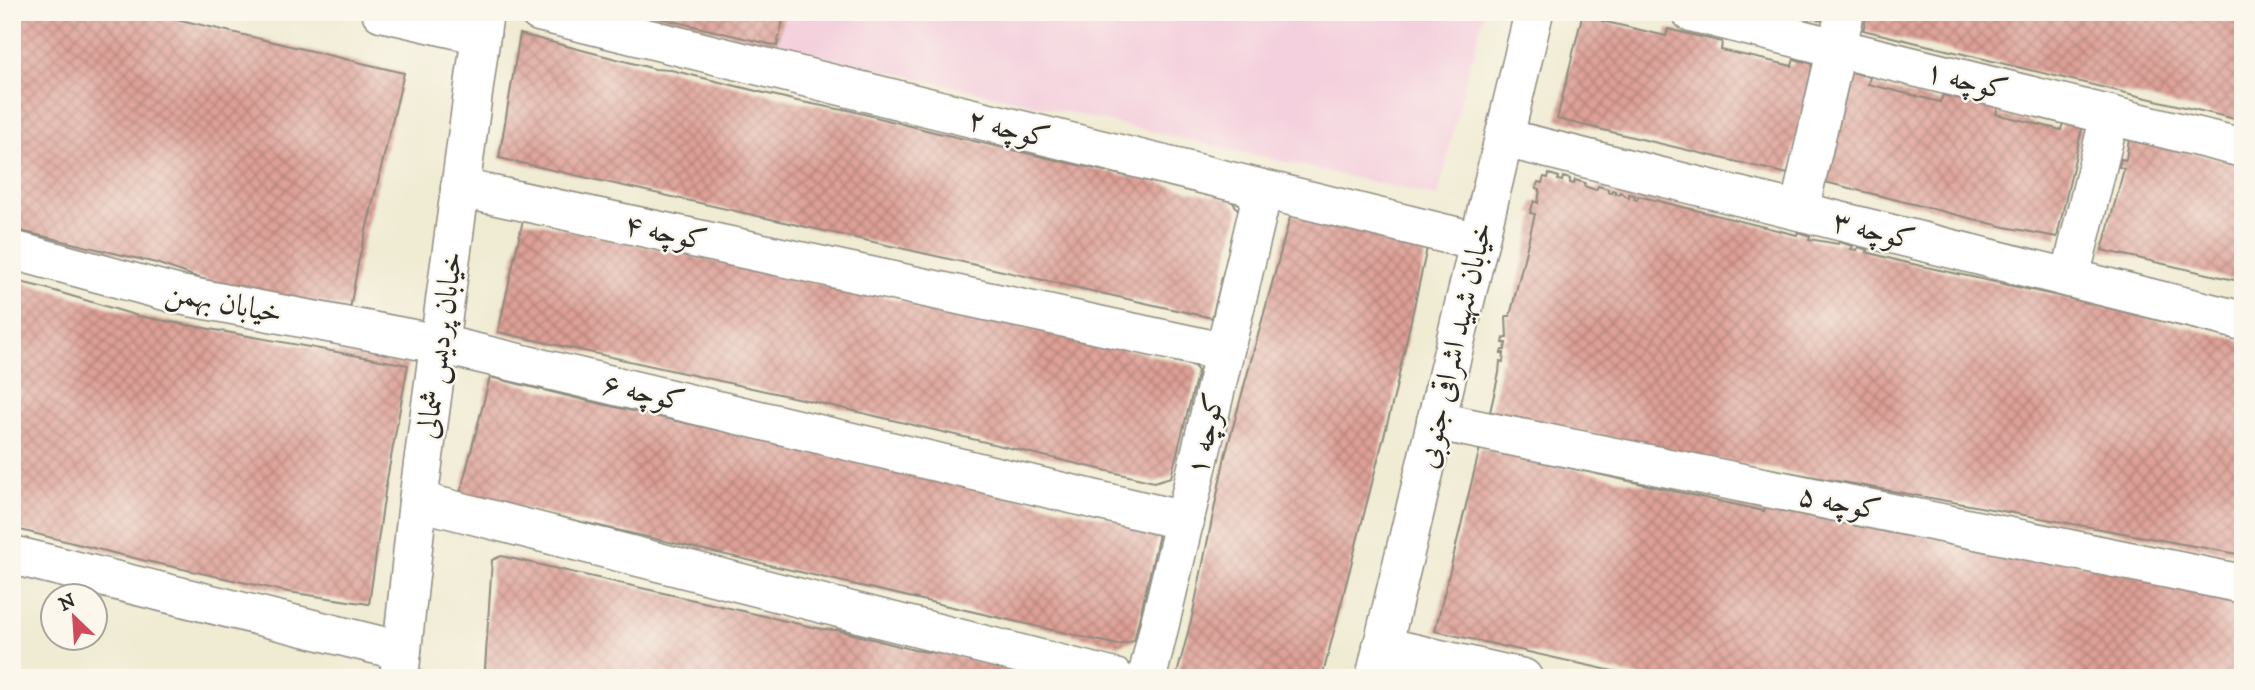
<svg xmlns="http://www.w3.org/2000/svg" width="2255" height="690" font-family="'IM FELL DW Pica',Amiri,serif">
	<defs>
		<pattern id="building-cross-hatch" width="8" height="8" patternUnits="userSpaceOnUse" patternTransform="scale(1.75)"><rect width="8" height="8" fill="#dea097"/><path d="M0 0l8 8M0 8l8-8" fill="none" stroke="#b4837b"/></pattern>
	</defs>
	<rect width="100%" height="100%" fill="#fbf7ec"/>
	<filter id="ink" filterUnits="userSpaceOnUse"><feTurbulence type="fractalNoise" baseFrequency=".0143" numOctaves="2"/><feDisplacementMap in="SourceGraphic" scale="14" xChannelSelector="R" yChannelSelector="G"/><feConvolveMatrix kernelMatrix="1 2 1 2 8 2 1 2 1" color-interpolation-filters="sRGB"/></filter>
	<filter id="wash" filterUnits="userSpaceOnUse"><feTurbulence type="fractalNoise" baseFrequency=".00686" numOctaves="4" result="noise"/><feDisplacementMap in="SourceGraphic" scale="28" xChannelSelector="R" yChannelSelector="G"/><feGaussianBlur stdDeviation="1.57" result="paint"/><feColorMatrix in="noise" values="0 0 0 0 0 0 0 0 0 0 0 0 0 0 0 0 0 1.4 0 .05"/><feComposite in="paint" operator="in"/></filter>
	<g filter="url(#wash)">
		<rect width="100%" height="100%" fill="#f0ebd3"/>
		<polygon fill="#f4cfdd" points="785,12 1484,12 1473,57 1471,57 1438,197 777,46"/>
		<g id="blocks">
			<g fill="url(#building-cross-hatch)">
				<polygon points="12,12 147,12 404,73 358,264 350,309 202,279 156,263 12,229"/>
				<polygon points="635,12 785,12 777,46"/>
				<polygon points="1583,12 1604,14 1602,21 1666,36 1668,29 1722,42 1721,50 1792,66 1794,59 1813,64 1788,174 1557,119"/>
				<polygon points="1790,12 1825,12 1823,21"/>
				<polygon points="1868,12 2243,12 2243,121 1863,30"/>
				<polygon points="520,34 655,69 671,70 797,101 843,110 844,109 934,132 1231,200 1239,211 1212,318 499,158"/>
				<polygon points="1851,72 1870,77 1868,84 1940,102 1943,95 1998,107 1996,114 2061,130 2063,123 2082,128 2057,237 2005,227 1825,182"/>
				<polygon points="2129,138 2243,165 2243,282 2102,250 2124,169 2119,167 2121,159 2126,160"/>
				<polygon points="1549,174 1559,177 1558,180 1562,181 1563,177 1570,179 1570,183 1574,184 1575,180 1585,183 1584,186 1596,190 1598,186 1608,189 1608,192 1611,193 1612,190 1615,191 1615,194 1619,194 1620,192 1629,198 1629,194 1635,195 1634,199 1637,200 1638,196 1797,235 1798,232 1810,236 1809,239 1838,244 1839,242 1853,246 1851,249 1857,250 1858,247 1868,250 1867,252 1899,261 2063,297 2243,341 2243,555 1695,455 1490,412 1499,373 1500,361 1503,362 1504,353 1501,353 1502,350 1505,350 1506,343 1503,343 1504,338 1507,338 1506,316 1510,316 1535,214 1530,213 1534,201 1538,203 1540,189 1536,188 1538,182 1542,183 1544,177 1548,178"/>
				<polygon points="1291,214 1427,248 1394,397 1322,678 1176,678 1192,617 1225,456"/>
				<polygon points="523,220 1135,351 1194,366 1198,371 1171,477 1154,482 833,406 498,332"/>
				<polygon points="12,280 45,288 138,316 408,365 386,485 369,604 288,592 146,561 12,528"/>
				<polygon points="490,377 580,399 1160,530 1134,641 1118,645 460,494"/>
				<polygon points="1480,448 1764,511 1765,507 1796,512 2243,594 2243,678 1644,678 1435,631"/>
				<polygon points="501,556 821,629 838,630 914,650 952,655 1036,678 499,678 490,675 485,669 492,560"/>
			</g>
		</g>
	</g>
	<g filter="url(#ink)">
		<use href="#blocks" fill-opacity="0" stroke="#8e8b7f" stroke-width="2"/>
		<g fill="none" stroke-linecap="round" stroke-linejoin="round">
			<g stroke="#8e8b7f" stroke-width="41">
				<g id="minor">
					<polyline points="381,12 481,35"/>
					<polyline points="539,12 1479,242"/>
					<polyline points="1691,12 2243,148"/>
					<polyline points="1504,138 2243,321"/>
					<polyline points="460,188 1224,352"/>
					<polyline points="1799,211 1845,12"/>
					<polyline points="12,250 180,295 439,344 1185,521"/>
					<polyline points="2070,278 2110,115"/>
					<polyline points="1436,421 2243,584"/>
					<polyline points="418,501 1115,678"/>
					<polyline points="12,555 402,651"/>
					<polyline points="1382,646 1523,678"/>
					<polyline points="399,678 418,501 484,12"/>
					<polyline points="1147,678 1263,190"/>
					<polyline points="1375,678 1534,12"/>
				</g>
			</g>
			<use href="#minor" stroke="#fff" stroke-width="38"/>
		</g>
	</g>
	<g text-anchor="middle" stroke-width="5" stroke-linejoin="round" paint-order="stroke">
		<g font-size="30" fill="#2b2b2b" stroke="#fbf7ec">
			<text transform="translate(1967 80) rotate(14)" y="10">کوچه ۱</text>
			<text transform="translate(1009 128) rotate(14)" y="10">کوچه ۲</text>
			<text transform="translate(1874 230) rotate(14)" y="10">کوچه ۳</text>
			<text transform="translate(666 232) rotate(12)" y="10">کوچه ۴</text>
			<text transform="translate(224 302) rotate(11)" y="10">خیابان بهمن</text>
			<text transform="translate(439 345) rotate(-82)" y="10">خیابان پردیس شمالی</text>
			<text transform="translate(1454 345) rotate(-77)" y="10">خیابان شهید اشراقی جنوبی</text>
			<text transform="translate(644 392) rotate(13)" y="10">کوچه ۶</text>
			<text transform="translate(1205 434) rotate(-77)" y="10">کوچه ۱</text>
			<text transform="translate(1840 502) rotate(11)" y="10">کوچه ۵</text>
		</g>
	</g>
	<rect width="2255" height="690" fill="none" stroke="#fbf7ec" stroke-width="42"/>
	<g transform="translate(74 617) rotate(335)"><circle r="33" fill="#fbf7ec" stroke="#a8a59f" stroke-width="2"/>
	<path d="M0-5L12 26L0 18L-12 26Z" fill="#d1495b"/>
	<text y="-10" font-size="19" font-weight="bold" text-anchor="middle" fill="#2b2b2b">N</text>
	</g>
</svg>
